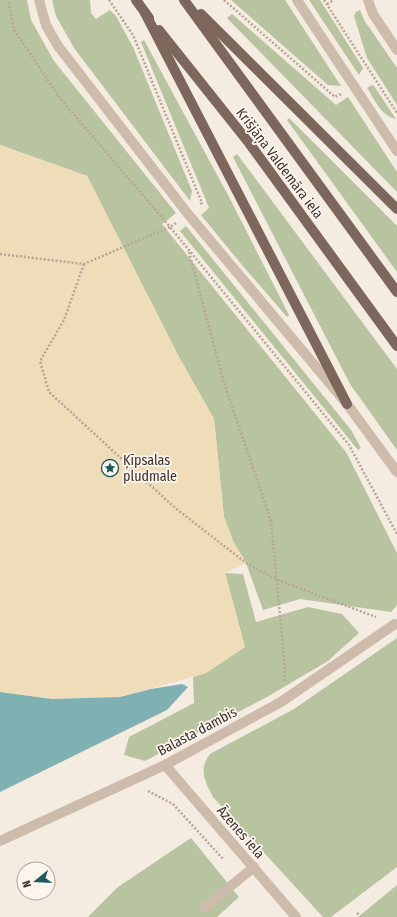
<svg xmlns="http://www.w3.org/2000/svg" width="397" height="917" font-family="'Fira Sans Condensed',sans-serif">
	<rect width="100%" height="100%" fill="#f4ebe1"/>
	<g fill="#b8c4a0">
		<polygon points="0,0 27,0 31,20 54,61 176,213 162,224 346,452 397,553 397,605 391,612 300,599 263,610 246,563 233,541 224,517 214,419 179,357 87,176 0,145"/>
		<polygon points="52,0 90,0 91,13 96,19 110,10 116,16 133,47 192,191 190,201 74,48 56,16"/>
		<polygon points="231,0 285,0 341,86 328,85"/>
		<polygon points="309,0 320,0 363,68 359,75"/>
		<polygon points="360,10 364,20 397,68 397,105 367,58 354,16 356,12"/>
		<polygon points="232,14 336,105 348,97 397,172 397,192 227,18"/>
		<polygon points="144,40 228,195 289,315 287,317 242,265 201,215 209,208 141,42"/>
		<path d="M 372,85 L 374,86 L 396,119 C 381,116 375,100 367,88 Z"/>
		<polygon points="289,118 397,226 397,272 287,120"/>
		<polygon points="237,154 397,369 397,450 350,384 233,157"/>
		<polygon points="186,226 351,430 361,448 358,450 180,231"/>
		<polygon points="225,573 243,574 256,622 308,607 342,614 359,633 328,661 267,697 145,761 124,755 129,737 194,703 193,677 206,673 245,647"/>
		<path d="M 397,638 L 397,867 L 331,917 L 323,917 L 213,797 C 205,781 198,770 210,754 L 294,709 Z"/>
		<polygon points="191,838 239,897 217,917 88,917 118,887"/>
		<polygon points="397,885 397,917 358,917"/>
	</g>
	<polygon fill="#efdcb8" points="0,145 87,176 179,357 214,419 224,517 233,541 246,563 225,573 245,647 206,673 120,697 52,699 0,692"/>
	<polygon fill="#7fb0b2" points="182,684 188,687 167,710 0,792 0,692 52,699 120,697 151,689"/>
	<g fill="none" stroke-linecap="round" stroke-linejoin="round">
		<g stroke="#b9a596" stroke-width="2.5" stroke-dasharray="2 2" stroke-linecap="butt">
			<polyline points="109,0 133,35 202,203 199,205"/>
			<polyline points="224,0 335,97 341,94"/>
			<polyline points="324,0 397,113"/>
			<polyline points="327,4 334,0"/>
			<polyline points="176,223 170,227 349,445 397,534"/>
			<polyline points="189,252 224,383 271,521 285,668 284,682"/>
			<polyline points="0,254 84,264 170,227 60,98 14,30 8,0"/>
			<polyline points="84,264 64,320 40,361 49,392 174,507 246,563 275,579 376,617"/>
			<polyline points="148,791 173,804 223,859"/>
			<polyline points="357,913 361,917"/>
		</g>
		<g stroke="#cdbbac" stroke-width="10">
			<polyline points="39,0 46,25 58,46 188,214 347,404 397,472"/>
			<polyline points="297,0 397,151"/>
			<polyline points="368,0 373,14 397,50"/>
			<polyline points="165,765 296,917"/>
			<polyline points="0,841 165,765 281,702 395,624"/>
			<polyline points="204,908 254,867"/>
		</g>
		<g stroke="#7d675c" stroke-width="10">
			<polyline points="136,0 149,18"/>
			<polyline points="184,0 397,292"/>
			<polyline points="145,13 347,404"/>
			<polyline points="201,14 397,209"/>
			<polyline points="159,30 249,143 397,346"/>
		</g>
	</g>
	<defs>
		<g id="sight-ring" transform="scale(0.9)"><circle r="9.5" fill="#fbf5ee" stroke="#1f5a5e" stroke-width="1.5"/><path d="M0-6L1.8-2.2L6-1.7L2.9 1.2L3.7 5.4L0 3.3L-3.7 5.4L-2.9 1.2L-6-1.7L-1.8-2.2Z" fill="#1f5a5e"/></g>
	</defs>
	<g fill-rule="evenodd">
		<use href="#sight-ring" x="110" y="468"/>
	</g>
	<g text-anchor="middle" stroke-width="3.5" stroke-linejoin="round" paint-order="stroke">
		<g font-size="14" fill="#3b302b" stroke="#fbf5ee">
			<text transform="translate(280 163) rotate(53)" y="5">Krišjāņa Valdemāra iela</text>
			<text transform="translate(197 731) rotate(-28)" y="5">Balasta dambis</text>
			<text transform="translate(241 832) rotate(49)" y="5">Āzenes iela</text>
		</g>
		<g font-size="14" fill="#3b302b" stroke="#fbf5ee" text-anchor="start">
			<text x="123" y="465">Ķīpsalas<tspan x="123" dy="16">pludmale</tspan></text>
		</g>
	</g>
	<g transform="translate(36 881) rotate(252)"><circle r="19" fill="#fbf5ee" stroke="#aea6a0"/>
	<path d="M0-3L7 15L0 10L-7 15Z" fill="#1f5a5e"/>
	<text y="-6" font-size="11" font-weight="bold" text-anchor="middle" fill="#3b302b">N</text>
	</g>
</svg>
